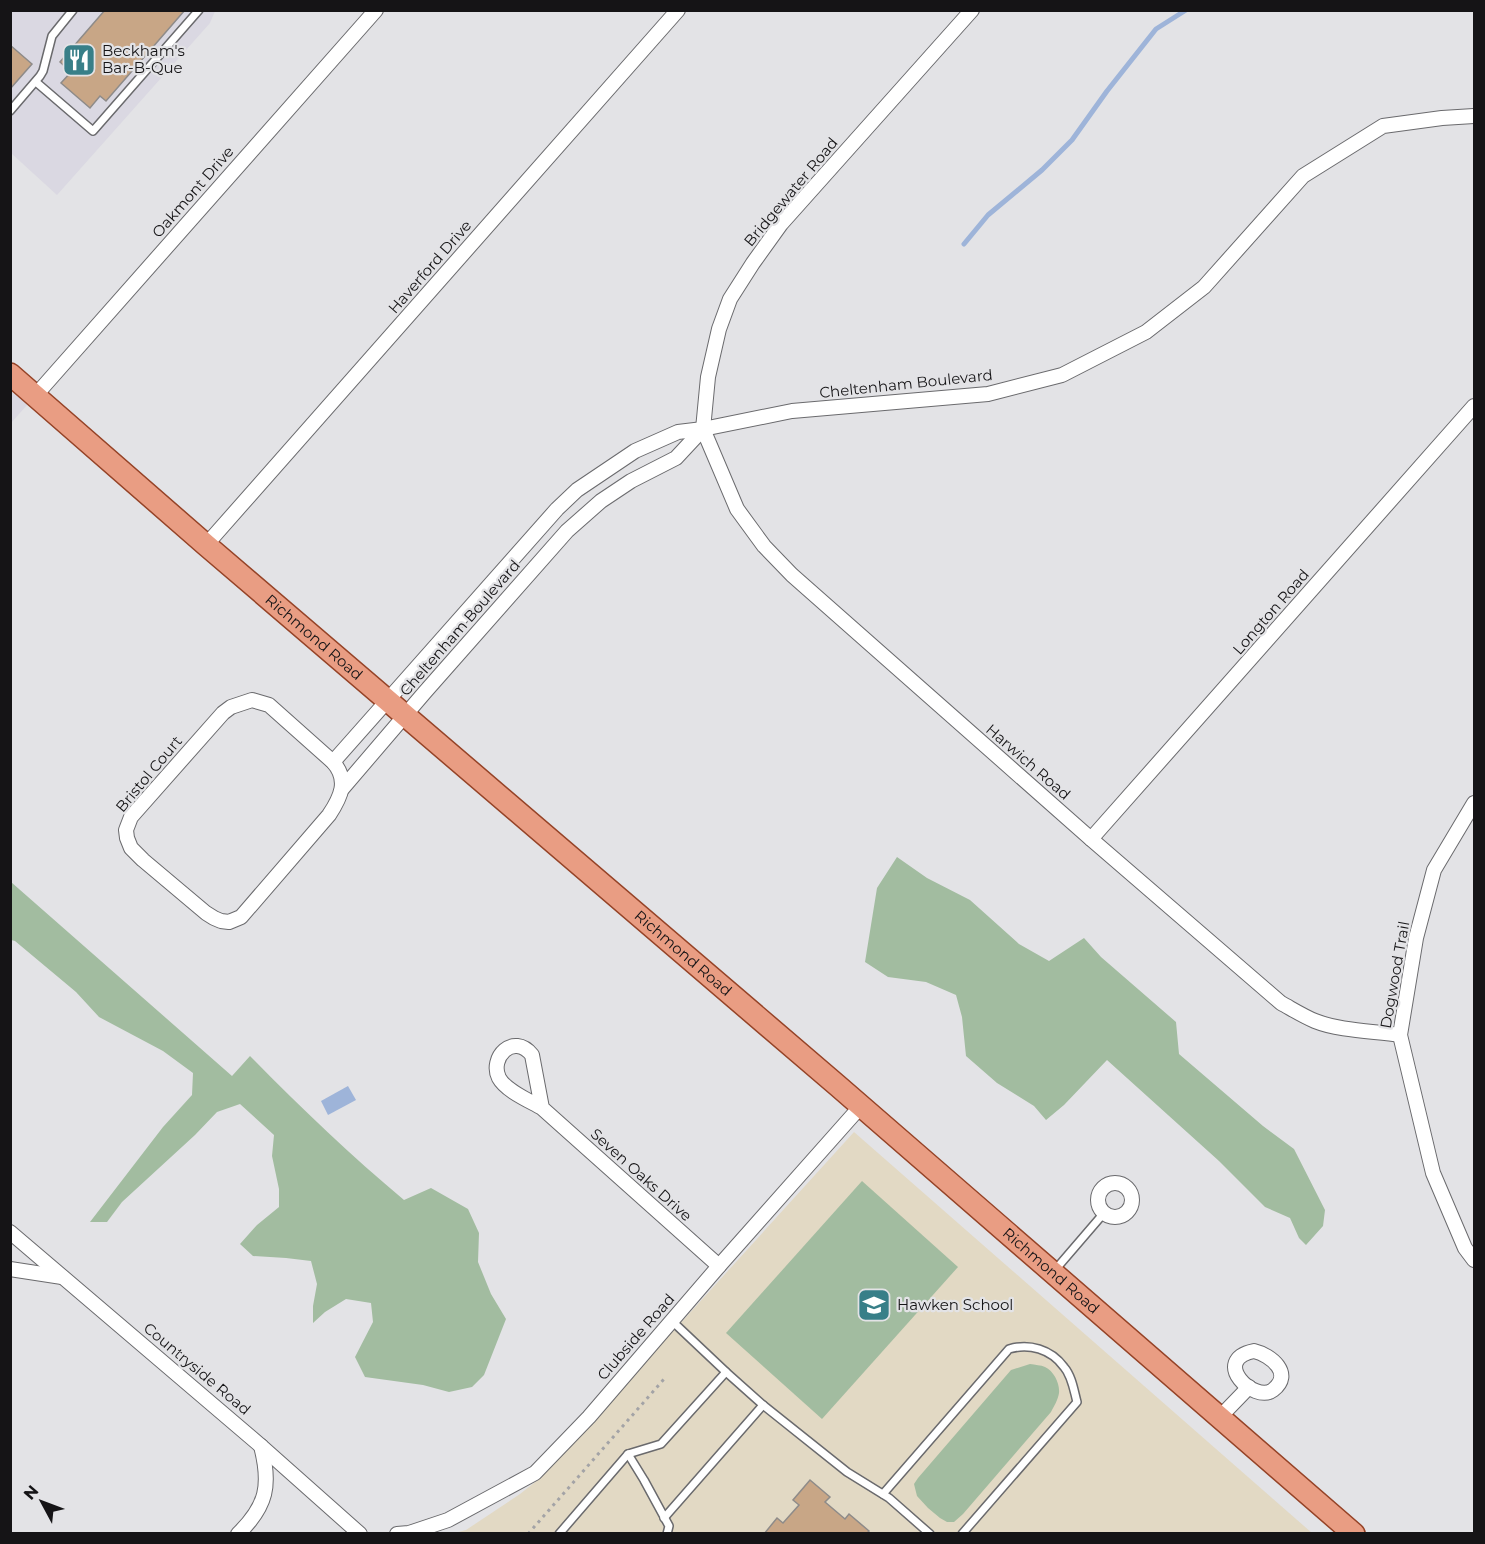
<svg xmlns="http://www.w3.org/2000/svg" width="1485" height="1544" font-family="Montserrat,sans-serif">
	<rect width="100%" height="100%" fill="#e3e3e6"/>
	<g fill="#dad8e2">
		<polygon points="11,11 215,11 210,23 57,195 11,153"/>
		<polygon points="11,374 35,396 11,423"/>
	</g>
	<polygon fill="#e2d9c4" points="854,1132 1312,1533 451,1534 466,1530 520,1494 539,1479"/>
	<g fill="#a2bca0">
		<polygon points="897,857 927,878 970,900 1019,944 1049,961 1084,938 1101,957 1176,1022 1179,1054 1263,1126 1294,1149 1325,1210 1323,1226 1306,1245 1299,1238 1290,1218 1265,1207 1219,1161 1107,1060 1064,1105 1046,1120 1034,1106 997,1083 966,1056 962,1017 956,995 926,982 888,977 865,962 877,888"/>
		<path d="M 11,882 L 232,1076 L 250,1056 C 299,1106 350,1155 404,1200 L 431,1188 L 468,1209 L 479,1233 L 478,1262 L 491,1294 L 506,1319 L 484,1375 L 472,1387 L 449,1392 L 423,1385 L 365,1377 L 355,1357 L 373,1322 L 371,1303 L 346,1299 L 325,1312 L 313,1323 L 313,1306 L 317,1284 L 311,1261 L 286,1258 L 253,1256 L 240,1244 L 257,1225 L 279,1207 L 279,1189 L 272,1156 L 274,1135 L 240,1104 L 217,1112 L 195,1135 L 122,1202 L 107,1222 L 90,1222 L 163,1127 L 192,1095 L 193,1073 L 163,1051 L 99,1017 L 76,992 L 15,941 L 11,940 Z"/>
		<polygon points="862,1181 958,1267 822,1419 726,1333"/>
		<path d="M 1030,1364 C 1035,1365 1041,1365 1045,1367 C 1054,1371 1060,1384 1059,1393 C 1058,1400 1054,1406 1051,1412 L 963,1514 L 954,1522 L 947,1522 L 940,1518 L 928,1508 L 917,1496 L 914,1484 L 918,1478 L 1011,1370 Z"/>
	</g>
	<polygon fill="#9eb4d9" points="348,1086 356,1100 328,1115 321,1101"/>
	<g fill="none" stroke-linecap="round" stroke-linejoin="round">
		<polyline stroke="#9eb4d9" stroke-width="5" points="964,244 988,215 1042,170 1072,140 1107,91 1156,29 1186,10"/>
	</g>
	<g fill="#c8a686" stroke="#8e8b89" stroke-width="1.5">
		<polygon points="105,10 185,10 106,101 100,96 90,108 61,83 71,72 60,62"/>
		<polygon points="10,45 32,64 10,89"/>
		<polygon points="810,1480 830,1497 825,1502 845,1519 849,1514 869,1531 866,1534 764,1534 777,1518 783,1523 799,1505 793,1500"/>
	</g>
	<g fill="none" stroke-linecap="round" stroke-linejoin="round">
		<g stroke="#6a6a6d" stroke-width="10">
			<g id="lane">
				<polyline points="36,82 93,131 199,10"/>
				<polyline points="10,111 40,76 43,71 52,36 73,10"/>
				<polyline points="1055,1270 1104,1213"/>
				<polyline points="726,1372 763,1405 847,1472 889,1498 930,1534"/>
				<polyline points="628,1454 644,1480 669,1526 667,1534"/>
				<path d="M 883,1494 L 1009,1349 C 1029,1343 1051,1349 1064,1367 C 1072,1376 1074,1391 1077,1402 L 962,1534"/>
				<polyline points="664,1518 763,1405"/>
				<polyline points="559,1534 628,1454 661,1444 726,1372 672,1321"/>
			</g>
		</g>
		<g stroke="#6a6a6d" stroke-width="16">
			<g id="street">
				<path d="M 972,10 L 781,224 L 753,263 L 730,299 L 719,329 L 708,377 L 703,429 L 737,509 L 764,546 L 792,575 L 1091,839 L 1281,1003 C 1292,1009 1303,1016 1315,1021 C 1340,1031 1373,1031 1400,1035"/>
				<polyline points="35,396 376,10"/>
				<polyline points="206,545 678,10"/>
				<path d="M 252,700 L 269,705 L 333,762 C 349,780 341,797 329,815 L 241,917 L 229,922 L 221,921 L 214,918 L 206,913 L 143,860 L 131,848 L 127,838 L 126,830 L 131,817 L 223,713 L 231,707 Z"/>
				<polyline points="333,762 557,509 577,490 635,451 678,432 703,429 792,411 988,394 1062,375 1146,332 1204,287 1303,176 1383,126 1442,118 1474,116"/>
				<polyline points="342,789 425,692 567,531 601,501 631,481 676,458 703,429"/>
				<polyline points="1474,803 1434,870 1416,938 1400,1035 1433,1173 1465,1248 1474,1260"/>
				<polyline points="1091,839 1474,406"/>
				<path d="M 542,1108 C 530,1101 506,1091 499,1078 C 489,1058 513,1032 532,1055 L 542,1108 L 719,1266"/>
				<circle cx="1115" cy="1200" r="17"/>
				<polyline points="10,1232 261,1446 360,1534"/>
				<polyline points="10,1269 62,1277"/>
				<path d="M 1254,1351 C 1271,1355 1294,1374 1273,1390 C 1254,1404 1210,1360 1254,1351 Z"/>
				<polyline points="1220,1417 1249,1387"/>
				<path d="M 238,1534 C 267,1506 271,1485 261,1446"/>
				<polyline points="397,1534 409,1533 448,1520 535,1473 589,1417 719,1266 861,1106"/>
			</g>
		</g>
		<g stroke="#954327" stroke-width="24">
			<g id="primary">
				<path id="s1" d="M 10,374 L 206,545 L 838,1086 L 1354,1534"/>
			</g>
		</g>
		<polyline stroke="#a3a3a6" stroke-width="3" stroke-dasharray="3 4.5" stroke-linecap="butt" points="528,1534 665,1378"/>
		<use href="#lane" stroke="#fff" stroke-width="7"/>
		<use href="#street" stroke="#fff" stroke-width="14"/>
		<use href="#primary" stroke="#e99d83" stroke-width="21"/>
	</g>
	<defs>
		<g id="restaurant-square" transform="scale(1.725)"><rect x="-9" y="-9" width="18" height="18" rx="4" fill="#387f88" stroke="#e3e3e6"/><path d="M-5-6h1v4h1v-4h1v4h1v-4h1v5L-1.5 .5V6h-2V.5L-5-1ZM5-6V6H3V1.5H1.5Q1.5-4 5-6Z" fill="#fff"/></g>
		<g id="school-square" transform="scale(1.725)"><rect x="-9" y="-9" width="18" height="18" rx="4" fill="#387f88" stroke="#e3e3e6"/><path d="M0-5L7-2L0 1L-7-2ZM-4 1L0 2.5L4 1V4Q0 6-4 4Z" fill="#fff"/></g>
	</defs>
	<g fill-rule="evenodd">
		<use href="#restaurant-square" x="79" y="60"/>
		<use href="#school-square" x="874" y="1305"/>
	</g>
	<g text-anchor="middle" stroke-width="4.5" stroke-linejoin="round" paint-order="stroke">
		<g font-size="15" fill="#151416" stroke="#e3e3e6" text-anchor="start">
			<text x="102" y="56">Beckham's<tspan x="102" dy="17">Bar-B-Que</tspan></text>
			<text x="897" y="1310">Hawken School</text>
		</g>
		<g font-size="15" fill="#151416" stroke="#e3e3e6">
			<text transform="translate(193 192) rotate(-49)" y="5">Oakmont Drive</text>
			<text transform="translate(791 192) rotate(-50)" y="5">Bridgewater Road</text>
			<text transform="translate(430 267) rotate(-49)" y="5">Haverford Drive</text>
			<text transform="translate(906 384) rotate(-6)" y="5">Cheltenham Boulevard</text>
			<text transform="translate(1271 612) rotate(-49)" y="5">Longton Road</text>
			<text transform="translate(460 628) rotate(-49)" y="5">Cheltenham Boulevard</text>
			<text dy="5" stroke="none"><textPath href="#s1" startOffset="402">Richmond Road</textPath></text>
			<text transform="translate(1028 762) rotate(41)" y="5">Harwich Road</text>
			<text transform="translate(149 774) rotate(-50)" y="5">Bristol Court</text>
			<text dy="5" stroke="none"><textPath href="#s1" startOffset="888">Richmond Road</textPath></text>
			<text transform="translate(1395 975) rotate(-80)" y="5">Dogwood Trail</text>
			<text transform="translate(641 1175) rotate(42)" y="5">Seven Oaks Drive</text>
			<text dy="5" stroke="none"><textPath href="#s1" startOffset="1374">Richmond Road</textPath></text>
			<text transform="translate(636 1337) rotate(-49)" y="5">Clubside Road</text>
			<text transform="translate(197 1369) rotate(40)" y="5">Countryside Road</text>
		</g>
	</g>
	<rect width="1485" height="1544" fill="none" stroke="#151416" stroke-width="24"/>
	<g transform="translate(42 1502) rotate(311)" stroke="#e3e3e6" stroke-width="4.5" paint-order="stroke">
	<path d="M0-4.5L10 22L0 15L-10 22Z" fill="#151416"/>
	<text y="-9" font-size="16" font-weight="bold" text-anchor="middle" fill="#151416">N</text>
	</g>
</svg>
